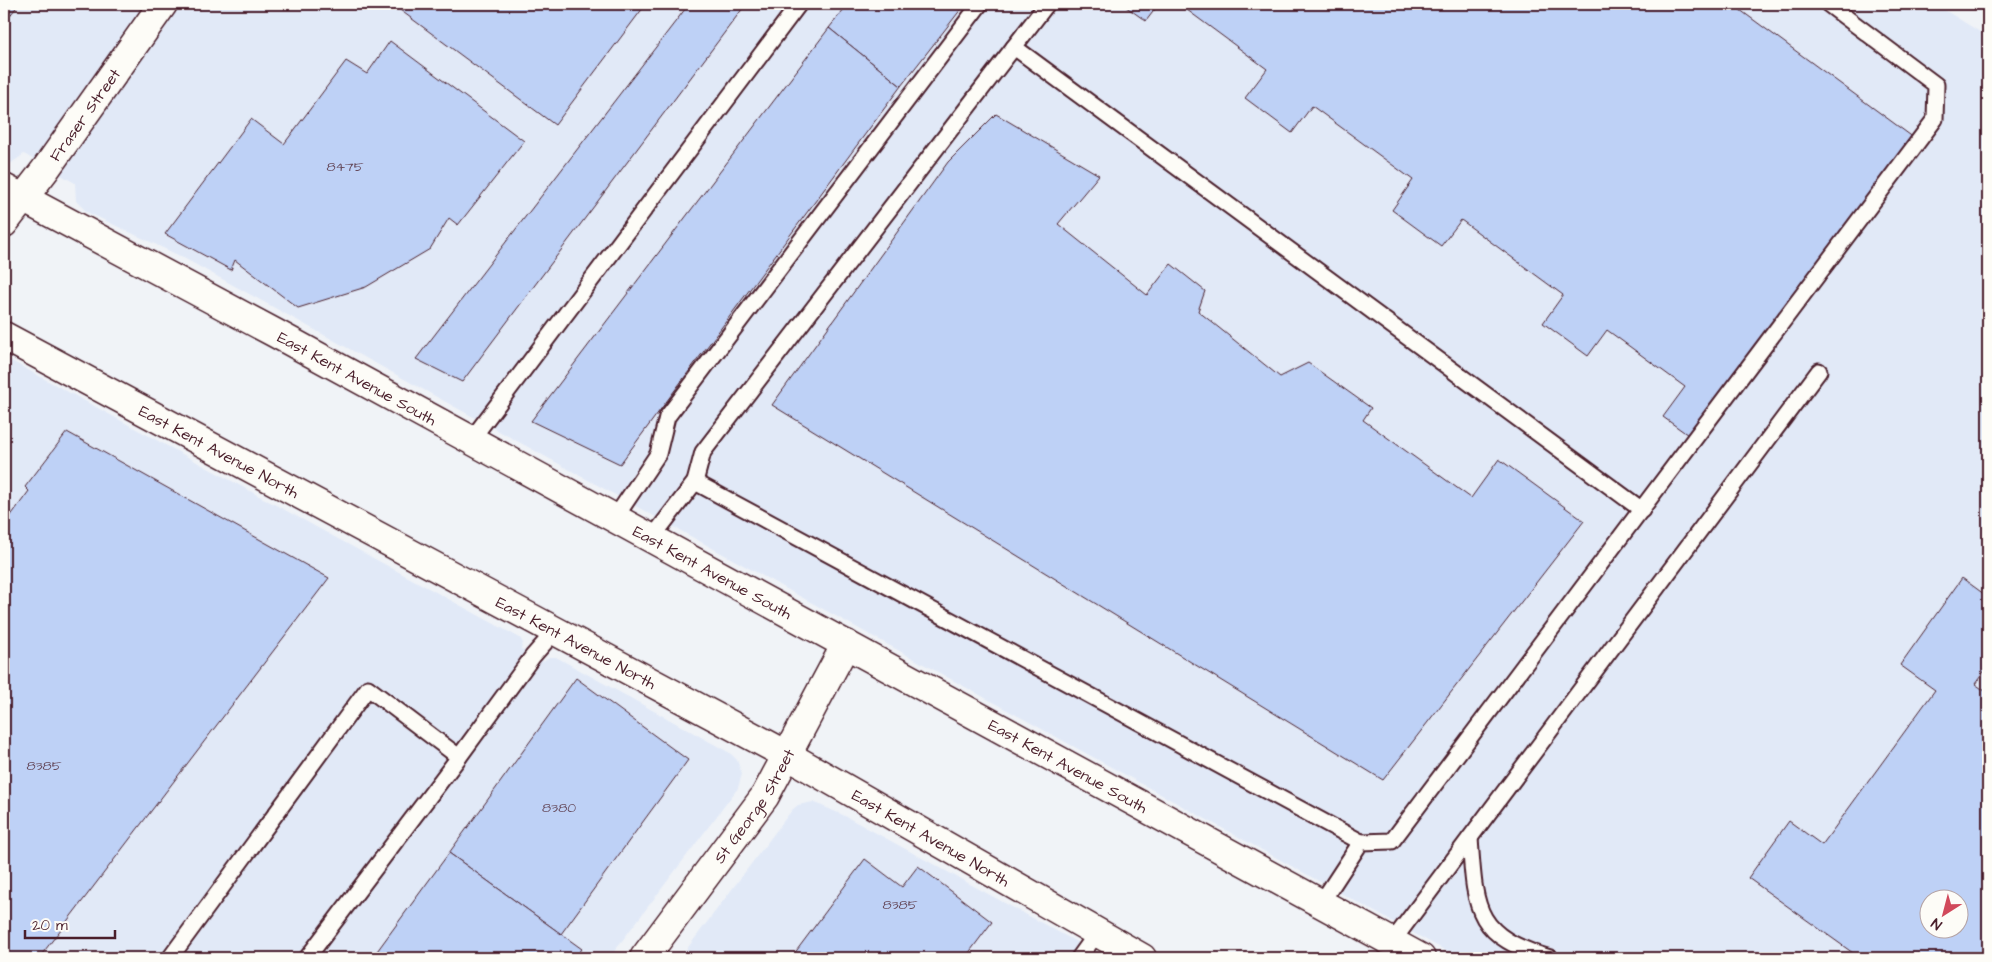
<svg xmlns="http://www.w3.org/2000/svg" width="1992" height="962" font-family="'Architects Daughter',sans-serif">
	<rect width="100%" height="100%" fill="#f0f3f7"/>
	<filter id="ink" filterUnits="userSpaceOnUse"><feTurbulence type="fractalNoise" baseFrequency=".02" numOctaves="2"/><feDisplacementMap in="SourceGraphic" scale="10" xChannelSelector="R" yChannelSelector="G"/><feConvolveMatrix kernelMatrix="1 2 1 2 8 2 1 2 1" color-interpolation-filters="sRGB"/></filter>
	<g filter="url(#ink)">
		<g fill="#e1e9f7" fill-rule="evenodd">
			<path d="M 4,4 L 1935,4 L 1988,37 L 1988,958 L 1459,958 L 180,256 L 87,212 L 76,201 L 75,183 L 24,154 L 10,164 L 4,164 ZM 1930,900 L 1960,900 L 1960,930 L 1930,930 Z"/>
			<polygon points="4,357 520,638 523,643 521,649 533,656 543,661 549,657 556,657 730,753 737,760 742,774 738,788 609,958 4,958"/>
			<polygon points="813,802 843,815 1106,958 680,958 792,810 798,805"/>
		</g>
		<g fill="#bed1f6" stroke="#4a1f2b" fill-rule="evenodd">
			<polygon points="4,4 19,4 4,23"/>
			<polygon points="392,4 646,4 555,125"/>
			<polygon points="689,4 746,4 462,382 416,359"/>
			<polygon points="848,4 965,4 901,86 829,28"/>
			<polygon points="1122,4 1159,4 1146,21"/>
			<polygon points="1179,4 1732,4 1914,138 1691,437 1663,417 1685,387 1607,330 1588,356 1543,323 1563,295 1461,220 1441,246 1392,210 1413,180 1312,106 1292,133 1245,98 1267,69"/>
			<polygon points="829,28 901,86 620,464 531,421"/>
			<polygon points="390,41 524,141 458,225 449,218 430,249 366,287 298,308 235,260 231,270 165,234 251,119 284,144 346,61 367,74"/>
			<polygon points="996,114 1099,175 1058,224 1147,295 1171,264 1205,291 1198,311 1280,377 1308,363 1371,408 1363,420 1471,498 1499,459 1584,521 1383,780 772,405 948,162"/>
			<polygon points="67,432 329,578 39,958 4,958 4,525 29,491 25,487"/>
			<path d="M 1962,578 L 1988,597 L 1988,666 L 1975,684 L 1988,693 L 1988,958 L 1860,958 L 1748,878 L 1789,821 L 1822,845 L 1935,690 L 1900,665 ZM 1930,900 L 1960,900 L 1960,930 L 1930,930 Z"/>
			<polygon points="576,678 688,760 561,934 449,853"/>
			<polygon points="449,853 582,949 575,958 372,958"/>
			<polygon points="865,859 902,887 918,866 992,922 965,958 791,958"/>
		</g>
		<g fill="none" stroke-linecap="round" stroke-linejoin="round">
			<g stroke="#4a1f2b" stroke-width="19">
				<g id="service">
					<polyline points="1014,47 1642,510"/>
					<polyline points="471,440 799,4"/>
					<polyline points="695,482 1361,842"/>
					<polyline points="615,518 658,454 667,417 980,4"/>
					<polyline points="652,538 695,482 703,452 1047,4"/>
					<path d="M 1470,838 C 1475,909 1474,936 1550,958"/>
					<polyline points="1321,903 1361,842 1392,841 1935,119 1936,85 1828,4"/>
					<polyline points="1392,942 1819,371"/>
					<polyline points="170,958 368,688 459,757"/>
					<polyline points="307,958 459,757 533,656 555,631"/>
					<polyline points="1079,958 1097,933"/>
				</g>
			</g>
			<g stroke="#4a1f2b" stroke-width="31">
				<g id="minor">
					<path id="s1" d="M 4,188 L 275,333 L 1421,958"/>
					<path id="s2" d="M 4,223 L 45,170 L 163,4"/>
					<path id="s3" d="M 644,958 L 765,796 L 846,644"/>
				</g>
			</g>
			<g stroke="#4a1f2b" stroke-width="31">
				<g id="tertiary">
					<path id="s4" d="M 4,336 L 787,755 L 1142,958"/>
				</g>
			</g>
			<use href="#service" stroke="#fdfcf7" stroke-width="15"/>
			<use href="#minor" stroke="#fdfcf7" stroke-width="28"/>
			<use href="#tertiary" stroke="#fdfcf7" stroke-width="28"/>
		</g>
	</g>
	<g text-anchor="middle" stroke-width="4" stroke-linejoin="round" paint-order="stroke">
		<g font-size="14" fill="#674c5e">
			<text x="345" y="171">8475</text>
			<text x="44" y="770">8385</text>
			<text x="559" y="812">8380</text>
			<text x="900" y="909">8385</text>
		</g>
		<g font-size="16" fill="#4a1f2b" stroke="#fdfcf7">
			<text dy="6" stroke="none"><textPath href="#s2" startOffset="135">Fraser Street</textPath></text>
			<text dy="6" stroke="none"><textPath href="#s1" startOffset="401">East Kent Avenue South</textPath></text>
			<text dy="6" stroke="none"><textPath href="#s4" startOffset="244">East Kent Avenue North</textPath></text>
			<text dy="6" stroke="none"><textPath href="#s1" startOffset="806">East Kent Avenue South</textPath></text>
			<text dy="6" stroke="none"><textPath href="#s4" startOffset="649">East Kent Avenue North</textPath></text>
			<text dy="6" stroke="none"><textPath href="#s1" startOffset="1211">East Kent Avenue South</textPath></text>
			<text dy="6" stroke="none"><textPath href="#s3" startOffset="188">St George Street</textPath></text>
			<text dy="6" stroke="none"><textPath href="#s4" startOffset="1054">East Kent Avenue North</textPath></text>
		</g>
	</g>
	<rect width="1992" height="962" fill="none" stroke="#fdfcf7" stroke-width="20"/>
	<rect x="10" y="10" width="1972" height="942" fill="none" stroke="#4a1f2b" stroke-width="2" filter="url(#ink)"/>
	<g transform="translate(1944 914) rotate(216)"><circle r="24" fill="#fdfcf7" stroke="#b5a4a5"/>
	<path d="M0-4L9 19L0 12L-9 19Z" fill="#d1495b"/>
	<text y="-8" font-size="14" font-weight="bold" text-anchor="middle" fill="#4a1f2b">N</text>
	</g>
	<path d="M25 930v8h90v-8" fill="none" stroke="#4a1f2b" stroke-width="2.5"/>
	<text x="32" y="930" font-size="15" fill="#4a1f2b" stroke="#fdfcf7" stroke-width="4" paint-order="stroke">20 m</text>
</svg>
